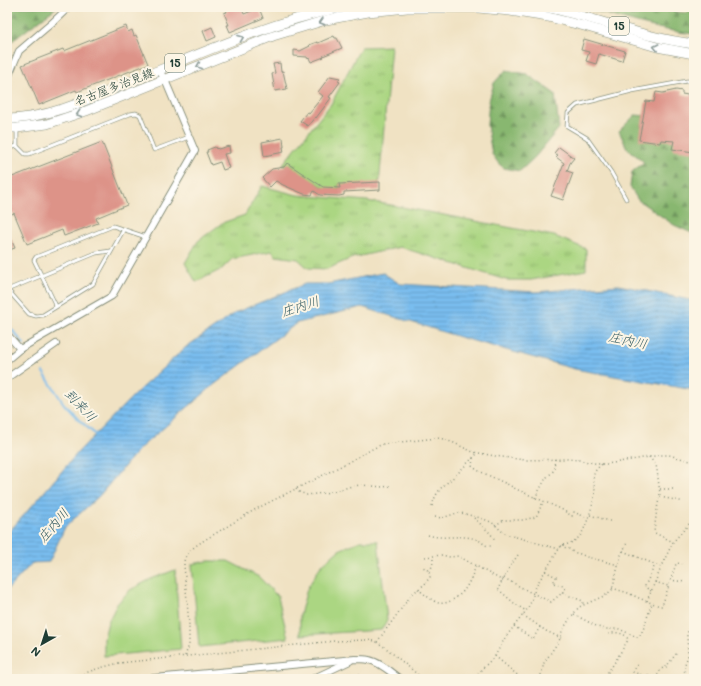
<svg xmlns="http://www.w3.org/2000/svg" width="701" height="686" font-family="Mali,'Klee One',sans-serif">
	<defs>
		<pattern id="grass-tufts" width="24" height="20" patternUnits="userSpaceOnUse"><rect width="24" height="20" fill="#abd682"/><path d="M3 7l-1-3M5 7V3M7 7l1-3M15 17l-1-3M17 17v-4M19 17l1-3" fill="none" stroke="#8baf6b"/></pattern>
		<pattern id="forest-firs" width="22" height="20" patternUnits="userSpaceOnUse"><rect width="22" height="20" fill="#88b770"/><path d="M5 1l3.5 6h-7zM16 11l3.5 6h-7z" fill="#6f965d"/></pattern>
		<pattern id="water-rules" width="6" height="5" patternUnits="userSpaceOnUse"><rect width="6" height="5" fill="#79bdef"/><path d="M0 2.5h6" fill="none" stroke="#639bc2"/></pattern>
	</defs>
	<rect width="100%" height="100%" fill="#fcf5e5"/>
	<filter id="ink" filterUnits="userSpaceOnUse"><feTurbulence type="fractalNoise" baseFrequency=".025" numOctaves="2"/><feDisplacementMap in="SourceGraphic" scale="8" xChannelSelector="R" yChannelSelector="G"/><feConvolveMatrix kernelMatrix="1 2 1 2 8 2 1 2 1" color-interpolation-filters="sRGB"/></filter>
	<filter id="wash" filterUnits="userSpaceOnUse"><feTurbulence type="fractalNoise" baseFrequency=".012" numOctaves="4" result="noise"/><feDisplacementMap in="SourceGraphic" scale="16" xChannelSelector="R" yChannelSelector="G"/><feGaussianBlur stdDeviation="0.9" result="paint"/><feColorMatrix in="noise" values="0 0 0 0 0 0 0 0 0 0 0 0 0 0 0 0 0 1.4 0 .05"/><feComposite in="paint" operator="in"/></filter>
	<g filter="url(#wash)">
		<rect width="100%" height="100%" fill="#f0e2c3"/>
		<g fill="url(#grass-tufts)" stroke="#658a5b">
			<polygon points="391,46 379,185 327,189 283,164 331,104 361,47"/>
			<polygon points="262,186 297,195 367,201 391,205 554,236 586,249 586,270 531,280 506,280 400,247 352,258 327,269 308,268 298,259 276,256 272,251 232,259 222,269 196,282 185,263 198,241 222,223 245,215"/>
		</g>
		<g fill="url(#forest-firs)" stroke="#547a52">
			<polygon points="7,7 57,7 12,41 7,41"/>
			<path d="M 582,7 L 651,7 L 668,11 L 687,13 L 692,7 L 694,7 L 694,34 C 656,30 619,18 582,7 Z"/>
			<polygon points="506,70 527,74 555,94 559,128 535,157 520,171 504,168 499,164 492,154 487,125 489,101 494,83"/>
			<polygon points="635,115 670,118 694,133 694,234 674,225 638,200 630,187 632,172 644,162 627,148 619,131"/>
		</g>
		<g fill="#abd682" stroke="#658a5b">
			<polygon points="360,541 378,541 387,620 381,630 300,635 300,615 307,589 320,567 339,550"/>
			<polygon points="208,561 228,561 259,577 278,597 288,638 199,647 192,564"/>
			<polygon points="175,570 181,649 104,656 104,638 108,622 117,604 130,590 151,579"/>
		</g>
		<polygon fill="url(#water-rules)" stroke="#4c7d92" points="383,273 400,284 536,292 619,285 694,301 694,390 575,369 463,338 362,307 297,323 215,384 140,448 99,496 65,527 49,562 32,563 7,590 7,534 39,498 80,450 138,391 186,347 237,312 305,284 328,284"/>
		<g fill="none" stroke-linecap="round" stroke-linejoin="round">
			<g stroke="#79bdef" stroke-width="2">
				<polyline points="7,324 24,344"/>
				<polyline points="43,372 64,404 77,418 97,436"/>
			</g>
		</g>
		<g id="blocks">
			<g fill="#dd9388">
				<polygon points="225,7 241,7 244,14 259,8 263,18 230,32 227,25 229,25 224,13 227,12"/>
				<polygon points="126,26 128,32 132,30 134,36 136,35 148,64 77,92 76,90 39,105 22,65 63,49 64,51"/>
				<polygon points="212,27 216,37 207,41 203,31"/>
				<polygon points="334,36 335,38 337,38 342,48 323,56 324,57 311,62 309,58 308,59 307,57 294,56 294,50 300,51 310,46 309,45 317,42 318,43"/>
				<polygon points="584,39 625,51 622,61 599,54 596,64 586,61 589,52 581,50"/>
				<polygon points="280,63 281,72 283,71 287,89 275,91 272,74 275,73 273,64"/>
				<polygon points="330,76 340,78 338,81 340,82 329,97 331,98 316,118 315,117 308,126 300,121 307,112 309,113 323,96 318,92"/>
				<polygon points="676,90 682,91 682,94 694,96 694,152 672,149 674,141 661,140 660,143 639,140 646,101 654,102 656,92 663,93"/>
				<polygon points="283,138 284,147 283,147 284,152 264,156 262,142"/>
				<polygon points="102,142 127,205 96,218 98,223 64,236 62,230 27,244 14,213 7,216 7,179"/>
				<polygon points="229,146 230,153 224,154 229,168 223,170 220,162 211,165 206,152 208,152 207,150 215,147 216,149 217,148 218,149"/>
				<polygon points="559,147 574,158 570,163 567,171 573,173 563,200 551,196 564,163 556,157 558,155 554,153"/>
				<polygon points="287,163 323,187 340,188 339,184 380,182 380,190 344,192 344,195 339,196 320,195 314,191 312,195 304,194 283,185 276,181 270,187 262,178 272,169 284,167"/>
				<polygon points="7,230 15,248 9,250 7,245"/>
			</g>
		</g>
	</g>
	<g filter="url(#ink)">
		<use href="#blocks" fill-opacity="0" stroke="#88907c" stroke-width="1"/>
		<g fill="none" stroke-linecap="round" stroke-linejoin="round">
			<g stroke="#88907c" stroke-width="4.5">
				<g id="service">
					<polyline points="17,129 17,146 25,154 29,154 130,114 136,113 140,115 154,150 189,137"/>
					<polyline points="7,149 17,146"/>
					<polyline points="626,199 611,172 587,138 567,126 568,113 577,105 632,91 687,81 694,81"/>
					<polyline points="7,289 29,314 36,316 43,315 93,284 124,229"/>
					<polyline points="7,290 96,253 111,251"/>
					<polyline points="56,306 34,260 36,257 113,226 146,237"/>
				</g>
			</g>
			<g stroke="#88907c" stroke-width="8">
				<g id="minor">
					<polyline points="7,80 19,51 53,22 69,7"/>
					<polyline points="7,334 20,349 7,360"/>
					<polyline points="20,349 112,296 195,151 165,80 159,70"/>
					<polyline points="7,378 56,344"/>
					<path d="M 144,679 L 355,659 C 360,659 364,659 369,660 C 380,662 390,672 400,679"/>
					<polyline points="312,679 350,661"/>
					<polyline points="357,679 357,678 360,679"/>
				</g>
			</g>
			<g stroke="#88907c" stroke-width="10">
				<g id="primary">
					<path d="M 545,7 C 595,17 643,38 694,44"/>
					<path d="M 7,119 C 55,118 102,93 145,76 C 210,49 275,21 343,7"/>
					<polyline points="7,128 17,128 47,124 86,111 273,36 326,20 368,12 407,8 478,8 510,11 548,17 584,26 657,47 694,54"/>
				</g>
			</g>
			<g stroke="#88907c" stroke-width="1.5" stroke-dasharray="1 3" stroke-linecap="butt">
				<polyline points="649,457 656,465 657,470 660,494 657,509 654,532 655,533 673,542"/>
				<polyline points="473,458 472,466 477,470 509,485 516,489 561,509 572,516 574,512 576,513 588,518"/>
				<polyline points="296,489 299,492 307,495 332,492 352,486 361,485 383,487 390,486"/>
				<polyline points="660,489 673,489"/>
				<polyline points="660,497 680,501 682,503"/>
				<polyline points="535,498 546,478 549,475 552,473 554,469 555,459"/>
				<path d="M 432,506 C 437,488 444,486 457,474 C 464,467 470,460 477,454"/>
				<polyline points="590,515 613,522"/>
				<path d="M 435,517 L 442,518 L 457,513 L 461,513 C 471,516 485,518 494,524 C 500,529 501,532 509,535 L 559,549"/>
				<polyline points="474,518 490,533 496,541"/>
				<polyline points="495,525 504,520 523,520 536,517 543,502"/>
				<path d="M 428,535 C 444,540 460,534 476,539 C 483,541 483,547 493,546"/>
				<polyline points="561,546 569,549 573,552 580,554 587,557 619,565"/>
				<polyline points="623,551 661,567 673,542 690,523 694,513"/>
				<polyline points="518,555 509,568 498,589 514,603 526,611"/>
				<polyline points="425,557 441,555 450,557 458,556 503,581"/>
				<path d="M 429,571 C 433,567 433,562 433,557"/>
				<polyline points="504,578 528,591 551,602 562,593 565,589 563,586 553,583 556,577 545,571"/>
				<polyline points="670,580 685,582"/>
				<polyline points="655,582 668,586"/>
				<polyline points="612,588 628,593 641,599 660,606 662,606 676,564 677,563 682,564"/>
				<path d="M 418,589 C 423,593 433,602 439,603 C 448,605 460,596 465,589 C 470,582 473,573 476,566"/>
				<polyline points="651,591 645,587 645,586 655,565"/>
				<polyline points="562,593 583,601 583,605"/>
				<polyline points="647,601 661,568"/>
				<polyline points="574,614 577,616 598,627 605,629 619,629 637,637 639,637 643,630 652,603"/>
				<polyline points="523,615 546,631 561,638"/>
				<polyline points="514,626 533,639 540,627"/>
				<polyline points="377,642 412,594 425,584 427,581 430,577 429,571 423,567"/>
				<path d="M 185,656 L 189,645 L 189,625 L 184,565 C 184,563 184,560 185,558 C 188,551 198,544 203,541 L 256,509 L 343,465 L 374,448 L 383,444 L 437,438 L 443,439 L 454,443 L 473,452 L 495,456 L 525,460 L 567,459 L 579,460 L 599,464 L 607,464 L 661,455 L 669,455 L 694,462"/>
				<polyline points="495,656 522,679"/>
				<polyline points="688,656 694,656"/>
				<polyline points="637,665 633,670 633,672 647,677"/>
				<path d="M 73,679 C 87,671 103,667 119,663 L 335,641 L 367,640 L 375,641 L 386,648 L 423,679"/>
				<path d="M 472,679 L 495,656 L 505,638 L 526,611 L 531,602 L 535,589 L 539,581 L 559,549 L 562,545 C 568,545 576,541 580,536 C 586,528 594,502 595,492 C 595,487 592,478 594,474 C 595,470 599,467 602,464"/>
				<polyline points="540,679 544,663 560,639 562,631 571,617 579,607 606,595 612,590 621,555 627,543"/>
				<path d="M 603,679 L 613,665 L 628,640 L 627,637 C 621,632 615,632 608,634"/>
				<polyline points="647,679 648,675 655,678 656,678 661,669 666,667 676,654"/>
				<polyline points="682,679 684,676 685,664 688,656 687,636 688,631 691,619"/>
			</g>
			<use href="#service" stroke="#fff" stroke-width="3"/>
			<use href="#minor" stroke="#fff" stroke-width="6"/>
			<use href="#primary" stroke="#fff" stroke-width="9"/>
		</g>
		<defs><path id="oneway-chevron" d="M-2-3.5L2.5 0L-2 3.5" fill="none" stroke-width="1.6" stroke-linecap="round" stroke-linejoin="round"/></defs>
		<g stroke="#8f9e9a">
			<use href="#oneway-chevron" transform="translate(322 22) rotate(164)"/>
			<use href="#oneway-chevron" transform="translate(241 38) rotate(-21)"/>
			<use href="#oneway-chevron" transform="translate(656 47) rotate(-167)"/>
			<use href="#oneway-chevron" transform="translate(199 66) rotate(158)"/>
			<use href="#oneway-chevron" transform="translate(79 114) rotate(162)"/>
		</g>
	</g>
	<g text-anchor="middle" stroke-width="4" stroke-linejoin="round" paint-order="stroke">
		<g fill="#fcf5e5" stroke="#617469" stroke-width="1">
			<rect x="609" y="17" width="20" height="18" rx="3"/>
			<rect x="165" y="54" width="20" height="18" rx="3"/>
		</g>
		<g font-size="11" font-weight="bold" fill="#1f3d34">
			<text x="619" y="30">15</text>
			<text x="175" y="67">15</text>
		</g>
		<g font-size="12" fill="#1f3d34" stroke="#fcf5e5">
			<text transform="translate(114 87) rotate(-21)" y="4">名古屋多治見線</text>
		</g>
		<g font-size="13" font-style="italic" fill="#365d63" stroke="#fcf5e5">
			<text transform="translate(300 306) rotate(-18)" y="5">庄内川</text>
			<text transform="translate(628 340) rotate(12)" y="5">庄内川</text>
			<text transform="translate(81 405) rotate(47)" y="5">到来川</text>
			<text transform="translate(53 525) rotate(-49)" y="5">庄内川</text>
		</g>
	</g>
	<rect width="701" height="686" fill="none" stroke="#fcf5e5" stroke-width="24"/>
	<g transform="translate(42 644) rotate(219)" stroke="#fcf5e5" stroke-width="3" paint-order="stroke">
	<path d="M0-3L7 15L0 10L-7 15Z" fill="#1f3d34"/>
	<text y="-6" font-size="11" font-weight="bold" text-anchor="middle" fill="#1f3d34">N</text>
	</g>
</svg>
